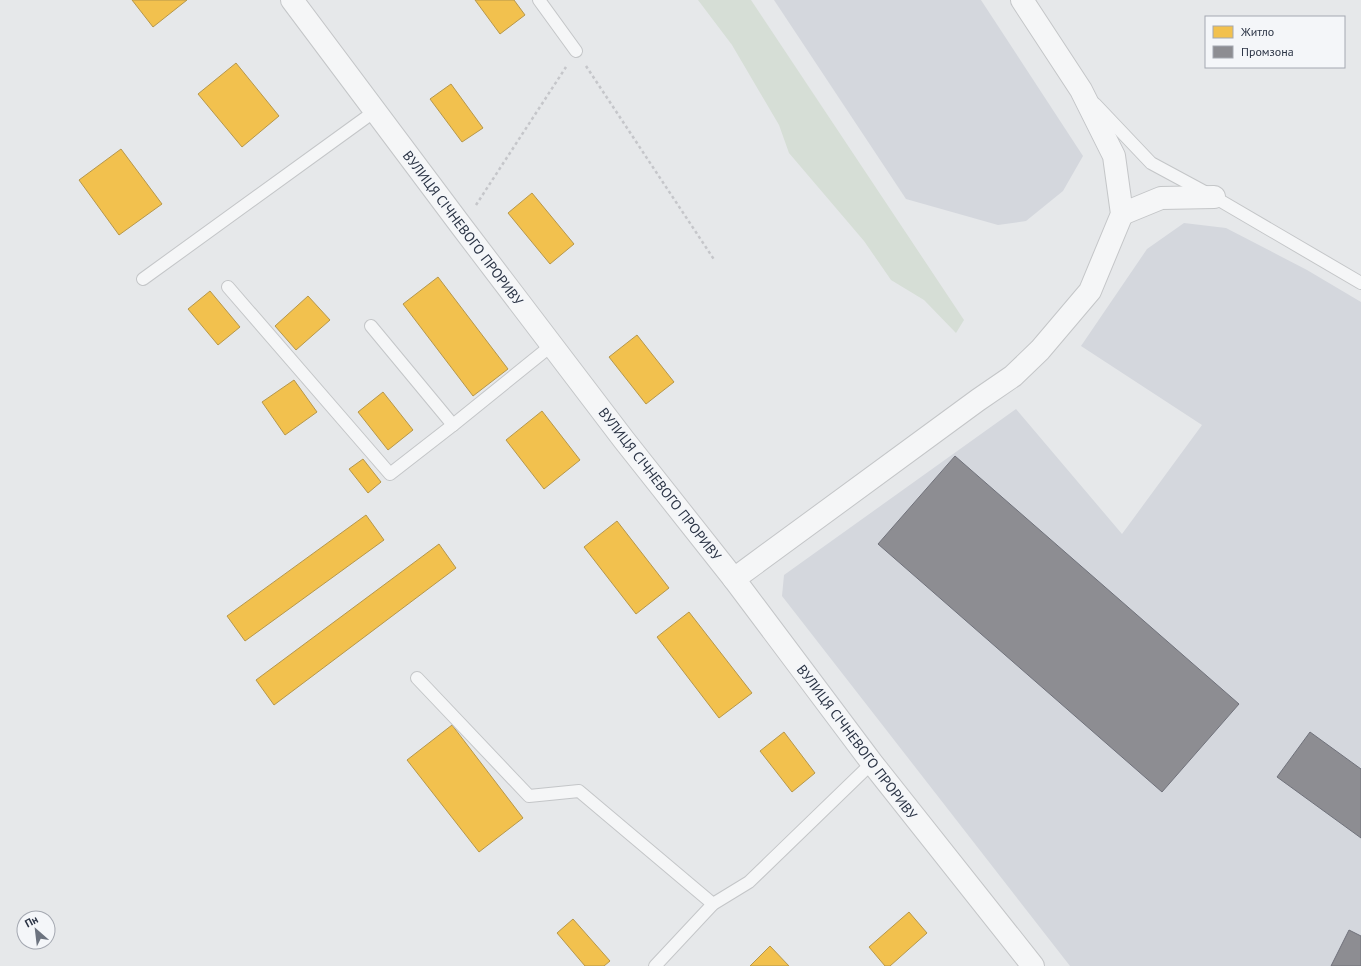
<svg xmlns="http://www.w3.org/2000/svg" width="1361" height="966" font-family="'PT Sans',sans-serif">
	<rect width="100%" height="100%" fill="#e6e8ea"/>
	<g fill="#d4d7dd">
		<polygon points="774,0 981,0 1083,156 1063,191 1026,221 998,225 906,199"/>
		<polygon points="1184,223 1226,228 1307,270 1361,302 1361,966 1070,966 782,596 784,575 1016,409 1122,534 1202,425 1081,346 1147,249"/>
	</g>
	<polygon fill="#d6ded6" points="698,0 751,0 964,320 956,333 924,300 891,280 864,241 789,153 779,125 732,45"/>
	<g fill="#f2c14e" stroke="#b6974b">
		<polygon points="132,0 187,0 153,27"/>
		<polygon points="475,0 514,0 525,15 500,34"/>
		<polygon points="236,63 279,116 242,147 198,94"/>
		<polygon points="451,84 483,128 462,142 430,99"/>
		<polygon points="121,149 162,204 119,235 79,180"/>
		<polygon points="532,193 574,244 550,264 508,213"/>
		<polygon points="438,277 508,369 473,396 403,304"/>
		<polygon points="210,291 240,327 218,345 188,309"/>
		<polygon points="308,296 330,320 296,350 275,326"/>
		<polygon points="637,335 674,382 646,404 609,357"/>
		<polygon points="294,380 317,412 285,435 262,402"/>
		<polygon points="383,392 413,430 388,450 358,412"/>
		<polygon points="542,411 580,460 544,489 506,440"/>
		<polygon points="363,459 381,482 368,493 349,469"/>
		<polygon points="366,515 384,540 245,641 227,616"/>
		<polygon points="617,521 669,588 636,614 584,547"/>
		<polygon points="439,544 456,568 274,705 256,680"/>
		<polygon points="689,612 752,693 719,718 657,637"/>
		<polygon points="452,725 523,818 479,852 407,760"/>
		<polygon points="784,732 815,773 792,792 760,751"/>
		<polygon points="909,912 927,933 890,966 885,966 869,947"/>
		<polygon points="573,919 610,961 604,966 585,966 557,933"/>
		<polygon points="770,946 789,966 750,966"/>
	</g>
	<g fill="#8d8d92" stroke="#70727b">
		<polygon points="955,456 1239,704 1162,792 878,544"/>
		<polygon points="1310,732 1361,769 1361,838 1277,777"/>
		<polygon points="1349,930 1361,936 1361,966 1331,966"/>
	</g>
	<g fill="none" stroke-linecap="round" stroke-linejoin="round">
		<g stroke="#c4c6c8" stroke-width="14">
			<g id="service">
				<polyline points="539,0 576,51"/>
				<polyline points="1095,104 1151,163 1214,197 1361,283"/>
				<polyline points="143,279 375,111"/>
				<polyline points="228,287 390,474 453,425"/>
				<polyline points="371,326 453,425 552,345"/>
				<polyline points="417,678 529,796 579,791 713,904"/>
				<polyline points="655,966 713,904 749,882 872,763"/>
			</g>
		</g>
		<g stroke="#c4c6c8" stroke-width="24">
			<g id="minor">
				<polyline points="292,0 462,227 624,440 734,579 872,763 1033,966"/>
				<polyline points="1122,214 1161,198 1214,197"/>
				<polyline points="734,579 978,400 1013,376 1040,350 1090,291 1122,214 1114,156 1081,90 1022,0"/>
			</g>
		</g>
		<g stroke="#c5c6ca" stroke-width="2.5" stroke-dasharray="3 3" stroke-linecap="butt">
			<polyline points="586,66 715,261"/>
			<polyline points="476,205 566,67"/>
		</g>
		<use href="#service" stroke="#f5f6f7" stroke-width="12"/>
		<use href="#minor" stroke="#f5f6f7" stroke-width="22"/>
	</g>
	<g text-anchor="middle" stroke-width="4" stroke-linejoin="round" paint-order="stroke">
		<g font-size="14" fill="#2b3445" stroke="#f4f6f9">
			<text transform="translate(463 228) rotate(53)" y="5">ВУЛИЦЯ СІЧНЕВОГО ПРОРИВУ</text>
			<text transform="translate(660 484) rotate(52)" y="5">ВУЛИЦЯ СІЧНЕВОГО ПРОРИВУ</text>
			<text transform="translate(857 742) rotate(53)" y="5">ВУЛИЦЯ СІЧНЕВОГО ПРОРИВУ</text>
		</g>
	</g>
	<rect x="1205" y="16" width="140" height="52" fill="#f4f6f9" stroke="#a4a8b1"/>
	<rect x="1213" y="26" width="20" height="12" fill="#f2c14e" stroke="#a4a8b1"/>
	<text x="1241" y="36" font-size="12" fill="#2b3445">Житло</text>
	<rect x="1213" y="46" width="20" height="12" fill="#8d8d92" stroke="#a4a8b1"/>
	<text x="1241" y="56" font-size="12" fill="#2b3445">Промзона</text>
	<g transform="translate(36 930) rotate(332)"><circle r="19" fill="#f4f6f9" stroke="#a4a8b1"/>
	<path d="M0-3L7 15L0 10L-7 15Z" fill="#6c737f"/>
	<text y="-6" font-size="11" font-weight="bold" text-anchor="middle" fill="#2b3445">Пн</text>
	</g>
</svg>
